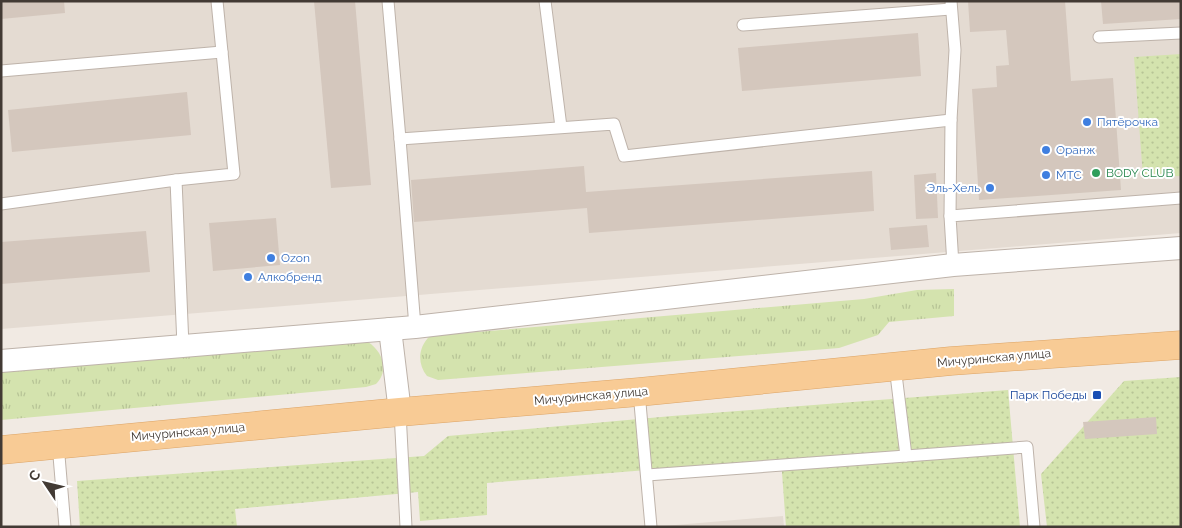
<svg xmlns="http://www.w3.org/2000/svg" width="1182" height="528" font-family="Raleway,sans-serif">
	<defs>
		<pattern id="grass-tufts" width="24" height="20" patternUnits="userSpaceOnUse" patternTransform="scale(1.25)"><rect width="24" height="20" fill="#d4e3ae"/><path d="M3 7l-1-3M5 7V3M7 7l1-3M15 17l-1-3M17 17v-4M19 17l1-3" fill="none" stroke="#b7c496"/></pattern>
		<pattern id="park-dots" width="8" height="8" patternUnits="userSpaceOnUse" patternTransform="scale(1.25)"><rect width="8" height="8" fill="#d4e3ae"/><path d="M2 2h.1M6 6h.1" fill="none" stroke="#b7c496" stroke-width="1.8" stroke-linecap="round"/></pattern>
	</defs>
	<rect width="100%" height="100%" fill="#f1eae3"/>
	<g fill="#e4dbd2">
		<polygon points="1,1 1181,1 1181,233 1,329"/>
		<polygon points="783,516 784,527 652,527"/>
	</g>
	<g fill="url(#grass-tufts)">
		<path d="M 954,289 L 954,316 L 889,322 L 878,335 L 839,348 L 438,380 L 427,376 C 417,364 418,347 430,336 L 864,299 L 917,290 Z"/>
		<path d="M 368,342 C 382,351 390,370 376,384 L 366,387 L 1,420 L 1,372 Z"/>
	</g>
	<g fill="url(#park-dots)">
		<polygon points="1181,54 1181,176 1143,177 1134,57"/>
		<polygon points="1181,377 1181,527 1047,527 1041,474 1124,381"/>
		<polygon points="1008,390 1020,527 786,527 781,459 487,483 487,515 420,521 418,492 235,509 237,527 80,527 77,481 424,456 448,436 672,416"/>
	</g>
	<g fill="#d4c7bd">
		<polygon points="1,1 64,1 65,13 1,19"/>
		<polygon points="314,1 355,1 371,185 331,188"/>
		<polygon points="968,1 1065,1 1071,81 1113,78 1121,190 979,200 972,89 997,87 996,66 1009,65 1006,30 970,32"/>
		<polygon points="1101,1 1181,1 1181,19 1103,24"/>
		<polygon points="918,33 921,76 742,91 738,48"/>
		<polygon points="187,92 191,135 12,152 8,110"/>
		<polygon points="584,166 586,192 872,171 874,211 589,233 587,208 414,222 411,180"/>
		<polygon points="936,173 938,218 916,219 914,175"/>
		<polygon points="276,218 280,265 213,271 209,223"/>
		<polygon points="927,225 929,247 891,250 889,228"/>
		<polygon points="146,231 150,272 1,284 1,242"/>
		<polygon points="1156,417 1157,434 1085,439 1083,422"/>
	</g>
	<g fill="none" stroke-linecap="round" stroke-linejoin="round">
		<g stroke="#beb3aa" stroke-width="13">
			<g id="service">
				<polyline points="388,1 400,139 614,124 624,156 951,120"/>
				<polyline points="545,1 561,127"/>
				<polyline points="743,25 951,9"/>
				<polyline points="1099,37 1181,33"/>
				<polyline points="1,71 222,52"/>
				<polyline points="400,139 415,327"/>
				<polyline points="176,180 234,174 217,1"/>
				<polyline points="1,204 176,180 183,346"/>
				<polyline points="950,216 951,120 955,50 951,1"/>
				<polyline points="953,265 950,216 1181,198"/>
				<polyline points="895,366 906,456 1027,447 1034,527"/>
				<polyline points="639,392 651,527"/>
				<polyline points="400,412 406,527"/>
				<polyline points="58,444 65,527"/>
				<polyline points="647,475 906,456"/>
			</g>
		</g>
		<g stroke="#beb3aa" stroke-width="24">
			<g id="minor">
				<polyline points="390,329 400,412"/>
				<polyline points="1,361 415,327 953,265 1181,248"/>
			</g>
		</g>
		<g stroke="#dca466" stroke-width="29">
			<polyline id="primary" points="1,450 400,412 639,392 951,361 1181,345"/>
		</g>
		<use href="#service" stroke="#fff" stroke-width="11"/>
		<use href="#minor" stroke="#fff" stroke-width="22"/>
		<use href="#primary" stroke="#f8cb95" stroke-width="28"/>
	</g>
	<g fill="#3f7fe0" stroke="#fff" stroke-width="2">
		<circle cx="1087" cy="122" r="5"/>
		<circle cx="1046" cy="150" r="5"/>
		<circle cx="1046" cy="175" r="5"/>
		<circle cx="990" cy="188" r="5"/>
		<circle cx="271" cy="258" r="5"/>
		<circle cx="248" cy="277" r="5"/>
	</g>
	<circle fill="#2e9e5b" stroke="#fff" stroke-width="2" cx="1096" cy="173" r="5"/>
	<rect fill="#1a4fb4" stroke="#fff" stroke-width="2" x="1092" y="390" width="10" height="10" rx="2.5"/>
	<g text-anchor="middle" stroke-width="4" stroke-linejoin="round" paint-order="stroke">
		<g font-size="12" fill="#366cbe" stroke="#fff" text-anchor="start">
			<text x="1097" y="126">Пятёрочка</text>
			<text x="1056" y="154">Оранж</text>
			<text x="1056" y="179">МТС</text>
			<text x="980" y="192" text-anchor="end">Эль-Хель</text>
			<text x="281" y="262">Ozon</text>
			<text x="258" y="281">Алкобренд</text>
		</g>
		<g font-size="12" fill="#27864d" stroke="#fff" text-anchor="start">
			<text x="1106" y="177">BODY CLUB</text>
		</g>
		<g font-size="12" fill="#423a34" stroke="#fff">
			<text transform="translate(994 358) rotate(-5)" y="4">Мичуринская улица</text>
			<text transform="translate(591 396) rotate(-5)" y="4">Мичуринская улица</text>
			<text transform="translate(188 432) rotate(-5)" y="4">Мичуринская улица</text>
		</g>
		<g font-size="12" fill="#164399" stroke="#fff" text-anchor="end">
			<text x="1087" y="399">Парк Победы</text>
		</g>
	</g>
	<rect width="1182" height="528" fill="none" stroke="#423a34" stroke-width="5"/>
	<g transform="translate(45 483) rotate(305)" stroke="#ffffff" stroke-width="4" paint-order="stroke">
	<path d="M0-4L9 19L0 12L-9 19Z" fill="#423a34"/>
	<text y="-8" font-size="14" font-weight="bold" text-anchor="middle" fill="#423a34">С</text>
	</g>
</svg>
